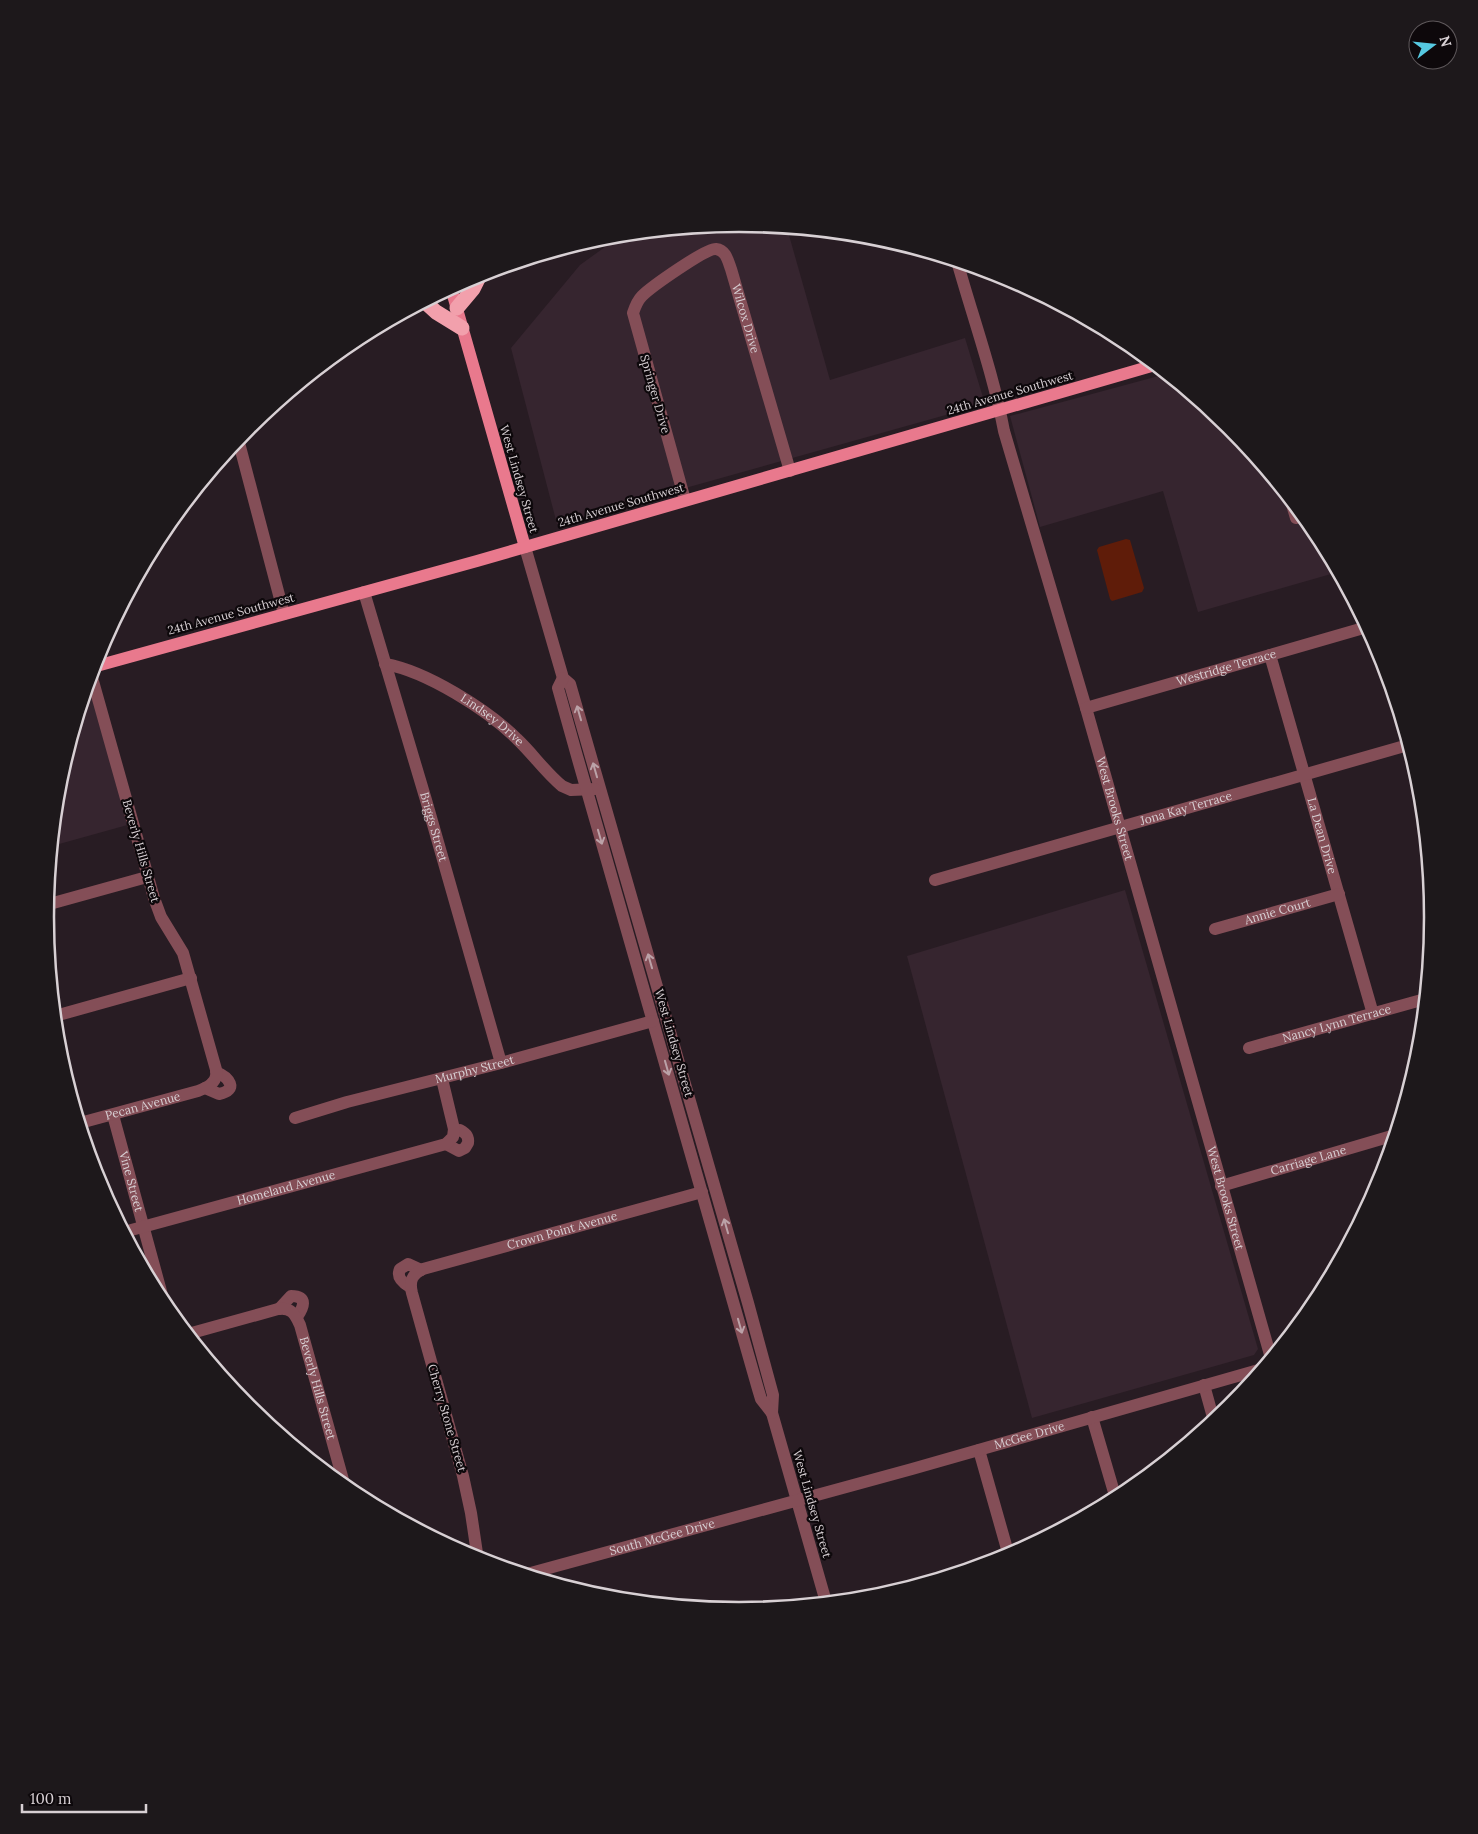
<svg xmlns="http://www.w3.org/2000/svg" width="1478" height="1834" font-family="Lora,serif">
	<rect width="100%" height="100%" fill="#281c23"/>
	<g fill="#36252f">
		<polygon points="739,223 787,228 830,380 965,338 985,404 557,524 511,348 580,265 623,234"/>
		<polygon points="1166,374 1230,426 1316,532 1338,572 1198,612 1163,491 1040,527 1010,416"/>
		<polygon points="89,680 131,824 52,846 58,781"/>
		<polygon points="1125,890 1258,1349 1254,1355 1032,1418 907,956"/>
	</g>
	<polygon fill="#5f1c09" points="1126,539 1130,540 1144,588 1142,592 1112,601 1110,599 1097,550 1099,547"/>
	<g fill="none" stroke-linecap="round" stroke-linejoin="round">
		<g stroke="#844e57" stroke-width="12">
			<path id="s1" d="M 957,261 C 973,318 993,373 1004,431 L 1086,708 L 1271,1358"/>
			<polyline points="238,439 284,614"/>
			<path id="s2" d="M 685,500 L 633,313 C 635,307 637,301 642,296 C 651,287 706,248 716,249 C 726,250 728,261 731,269 L 790,471"/>
			<polyline points="1291,501 1296,518"/>
			<polyline points="525,547 563,678 570,684 748,1303 773,1395 772,1413 826,1602"/>
			<path id="s3" d="M 364,592 L 426,800 L 501,1063"/>
			<path id="s4" d="M 1270,655 L 1373,1014"/>
			<path id="s5" d="M 385,664 C 426,671 488,710 517,739 C 533,754 545,772 562,786 L 571,790 L 595,789"/>
			<polyline points="563,678 558,688 577,756 758,1389 761,1399 772,1413"/>
			<path id="s6" d="M 1086,708 L 1367,627"/>
			<path id="s7" d="M 935,880 L 1408,745"/>
			<polyline points="46,905 147,877"/>
			<path id="s8" d="M 1215,929 L 1339,894"/>
			<polyline points="55,1016 191,978"/>
			<path id="s9" d="M 1249,1048 L 1425,999"/>
			<path d="M 205,1088 L 219,1094 C 239,1090 229,1077 216,1072"/>
			<path id="s10" d="M 113,1115 L 165,1306"/>
			<path id="s11" d="M 295,1118 L 347,1102 L 501,1063 L 653,1021"/>
			<path id="s12" d="M 80,1123 L 198,1091 C 208,1087 215,1084 217,1073 L 183,953 L 161,917 L 154,898 L 91,674"/>
			<path d="M 446,1144 L 459,1151 L 465,1148 L 468,1143 C 469,1136 466,1133 460,1130 L 454,1132"/>
			<path id="s13" d="M 1221,1186 L 1395,1135"/>
			<path id="s14" d="M 124,1232 L 446,1144 L 453,1137 L 454,1129 L 442,1079"/>
			<path d="M 410,1287 C 403,1283 396,1278 400,1269 L 408,1264 L 421,1270"/>
			<path d="M 279,1309 L 291,1296 C 309,1296 303,1308 297,1317"/>
			<path id="s15" d="M 188,1334 L 278,1309 C 291,1307 295,1314 300,1325 L 345,1487"/>
			<polyline points="1204,1385 1214,1421"/>
			<polyline points="1092,1417 1116,1499"/>
			<polyline points="979,1450 1009,1556"/>
			<path id="s16" d="M 478,1560 L 471,1513 L 463,1476 L 412,1293 C 409,1281 412,1274 423,1269 L 702,1192"/>
			<path id="s17" d="M 527,1574 L 912,1469 L 1262,1369"/>
		</g>
		<g stroke="#e9798d" stroke-width="12">
			<polyline points="451,288 525,547"/>
			<polyline points="93,667 477,561 1155,365"/>
		</g>
		<g stroke="#f2a0ac" stroke-width="15">
			<polyline points="425,302 436,312 462,328"/>
			<polyline points="457,308 473,289 481,273"/>
		</g>
	</g>
	<defs><path id="oneway-shaft" d="M-6 0H5M1.5-3L5.5 0L1.5 3" fill="none" stroke-width="1.6" stroke-linecap="round" stroke-linejoin="round" transform="scale(1.25)"/></defs>
	<g stroke="#bba2a8">
		<use href="#oneway-shaft" transform="translate(579 713) rotate(-106)"/>
		<use href="#oneway-shaft" transform="translate(595 770) rotate(-106)"/>
		<use href="#oneway-shaft" transform="translate(600 837) rotate(74)"/>
		<use href="#oneway-shaft" transform="translate(650 961) rotate(-106)"/>
		<use href="#oneway-shaft" transform="translate(667 1068) rotate(74)"/>
		<use href="#oneway-shaft" transform="translate(726 1226) rotate(-106)"/>
		<use href="#oneway-shaft" transform="translate(740 1326) rotate(74)"/>
	</g>
	<g text-anchor="middle" stroke-width="4.5" stroke-linejoin="round" paint-order="stroke">
		<g font-size="12" fill="#d8d0d4" stroke="#0d080b">
			<text dy="4" stroke="none"><textPath href="#s2" startOffset="380">Wilcox Drive</textPath></text>
			<text transform="translate(1010 393) rotate(-16)" y="4">24th Avenue Southwest</text>
			<text transform="translate(655 394) rotate(74)" y="4">Springer Drive</text>
			<text transform="translate(519 479) rotate(74)" y="4">West Lindsey Street</text>
			<text transform="translate(621 505) rotate(-16)" y="4">24th Avenue Southwest</text>
			<text transform="translate(231 614) rotate(-15)" y="4">24th Avenue Southwest</text>
			<text dy="4" stroke="none"><textPath href="#s6" startOffset="146">Westridge Terrace</textPath></text>
			<text dy="4" stroke="none"><textPath href="#s5" startOffset="122">Lindsey Drive</textPath></text>
			<text dy="4" stroke="none"><textPath href="#s7" startOffset="261">Jona Kay Terrace</textPath></text>
			<text dy="4" stroke="none"><textPath href="#s1" startOffset="570">West Brooks Street</textPath></text>
			<text dy="4" stroke="none"><textPath href="#s3" startOffset="245">Briggs Street</textPath></text>
			<text dy="4" stroke="none"><textPath href="#s4" startOffset="188">La Dean Drive</textPath></text>
			<text transform="translate(141 851) rotate(74)" y="4">Beverly Hills Street</text>
			<text dy="4" stroke="none"><textPath href="#s8" startOffset="65">Annie Court</textPath></text>
			<text dy="4" stroke="none"><textPath href="#s9" startOffset="91">Nancy Lynn Terrace</textPath></text>
			<text transform="translate(674 1043) rotate(74)" y="4">West Lindsey Street</text>
			<text dy="4" stroke="none"><textPath href="#s11" startOffset="186">Murphy Street</textPath></text>
			<text dy="4" stroke="none"><textPath href="#s12" startOffset="65">Pecan Avenue</textPath></text>
			<text dy="4" stroke="none"><textPath href="#s13" startOffset="91">Carriage Lane</textPath></text>
			<text dy="4" stroke="none"><textPath href="#s10" startOffset="69">Vine Street</textPath></text>
			<text dy="4" stroke="none"><textPath href="#s14" startOffset="168">Homeland Avenue</textPath></text>
			<text dy="4" stroke="none"><textPath href="#s1" startOffset="975">West Brooks Street</textPath></text>
			<text dy="4" stroke="none"><textPath href="#s16" startOffset="449">Crown Point Avenue</textPath></text>
			<text dy="4" stroke="none"><textPath href="#s15" startOffset="189">Beverly Hills Street</textPath></text>
			<text transform="translate(447 1418) rotate(74)" y="4">Cherry Stone Street</text>
			<text dy="4" stroke="none"><textPath href="#s17" startOffset="521">McGee Drive</textPath></text>
			<text transform="translate(812 1504) rotate(74)" y="4">West Lindsey Street</text>
			<text dy="4" stroke="none"><textPath href="#s17" startOffset="140">South McGee Drive</textPath></text>
		</g>
	</g>
	<path d="M0 0H1478V1834H0ZM54 917a685 685 0 1 1 1370 0a685 685 0 1 1-1370 0Z" fill="#1d181b" fill-rule="evenodd"/>
	<path fill="none" stroke="#d8d0d4" stroke-width="2.5" d="M54 917a685 685 0 1 1 1370 0a685 685 0 1 1-1370 0Z"/>
	<g transform="translate(1433 45) rotate(74)"><circle r="24" fill="#0d080b" stroke="#5e585b"/>
	<path d="M0-4L9 19L0 12L-9 19Z" fill="#56c9e1"/>
	<text y="-8" font-size="14" font-weight="bold" text-anchor="middle" fill="#d8d0d4">N</text>
	</g>
	<path d="M22 1804v8h124v-8" fill="none" stroke="#d8d0d4" stroke-width="2.5"/>
	<text x="30" y="1804" font-size="15" fill="#d8d0d4" stroke="#0d080b" stroke-width="4" paint-order="stroke">100 m</text>
</svg>
